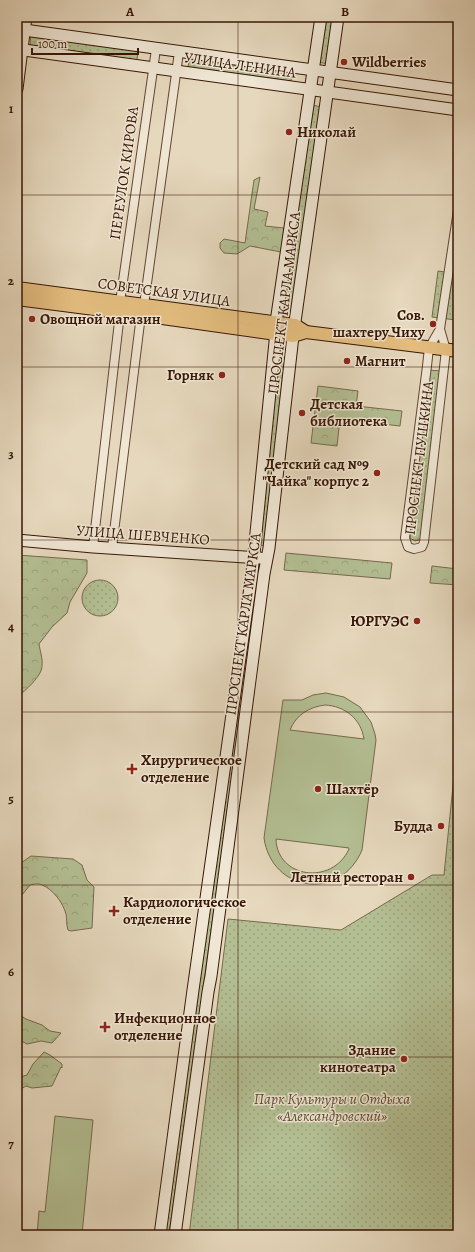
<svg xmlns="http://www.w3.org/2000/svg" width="475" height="1252" font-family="Alegreya,serif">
	<defs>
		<pattern id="green-dots" width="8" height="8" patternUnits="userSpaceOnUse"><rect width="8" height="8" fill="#b3bf93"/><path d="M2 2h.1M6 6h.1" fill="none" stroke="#9ba37d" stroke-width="1.8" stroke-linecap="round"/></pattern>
		<pattern id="forest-crowns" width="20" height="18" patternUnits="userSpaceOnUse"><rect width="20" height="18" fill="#b3bf93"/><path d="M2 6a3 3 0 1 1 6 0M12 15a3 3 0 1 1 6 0" fill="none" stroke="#9ba37d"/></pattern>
	</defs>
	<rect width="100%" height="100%" fill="#e6d8bd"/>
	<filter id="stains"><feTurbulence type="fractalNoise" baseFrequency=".005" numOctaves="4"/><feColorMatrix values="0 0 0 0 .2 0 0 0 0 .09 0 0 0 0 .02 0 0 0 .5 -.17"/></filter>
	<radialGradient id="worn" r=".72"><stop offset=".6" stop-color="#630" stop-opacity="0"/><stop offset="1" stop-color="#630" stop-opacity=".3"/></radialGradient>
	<g fill="url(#green-dots)" stroke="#766a4c">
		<polygon points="323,17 336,17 329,64 317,62"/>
		<polygon points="31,34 138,50 137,60 30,45"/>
		<polygon points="190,57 292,71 291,81 188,67"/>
		<polygon points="312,105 322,107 293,309 283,308"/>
		<polygon points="438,271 458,274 458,306 456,320 432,317"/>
		<polygon points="279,352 287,353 266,546 258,545"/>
		<polygon points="427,370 442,371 422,539 415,541 410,538"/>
		<polygon points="255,576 260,576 169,1235 165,1235"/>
		<circle cx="100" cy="598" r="18"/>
		<polygon points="458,736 458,1235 189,1235 228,919 341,930 432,875 444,875"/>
	</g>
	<g fill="url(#forest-crowns)" stroke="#766a4c">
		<polygon points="260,177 254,209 268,212 265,226 284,228 281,252 250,246 237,254 224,253 220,248 220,243 224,239 245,243 254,180"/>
		<polygon points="318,386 358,391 356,406 402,411 400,426 340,419 337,446 311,443"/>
		<polygon points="286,553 392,563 390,579 284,570"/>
		<path d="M 17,555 L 87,560 L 87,573 L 70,602 L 67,613 L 52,627 L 39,644 C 40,651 43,659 42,666 C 42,676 25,691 17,697 Z"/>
		<polygon points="432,566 458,569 458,585 430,583"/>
		<path d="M 31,856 L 73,859 L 82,865 L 87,880 L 94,887 L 92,928 L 71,931 L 68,930 C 66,924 67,919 66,914 C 63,903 53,889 42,885 C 39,883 34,884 30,885 L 22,895 L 17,899 L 17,874 L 21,863 Z"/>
		<polygon points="17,1013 26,1019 42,1025 50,1031 61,1033 52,1043 41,1041 27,1044 17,1039"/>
		<polygon points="44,1052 50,1055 62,1064 62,1068 61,1067 52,1086 32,1088 26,1086 21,1089 17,1103 17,1078 27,1075 33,1064"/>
	</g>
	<g fill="#b3bf93" stroke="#766a4c" fill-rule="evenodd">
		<path d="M 326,693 L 344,697 L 360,707 L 371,722 L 375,734 L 376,740 L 362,850 C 341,901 272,893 264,838 L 283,700 L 302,700 L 313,695 ZM 325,705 C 345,706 361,719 364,739 L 290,730 C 296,715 309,707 325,705 ZM 276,839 L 349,848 L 349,849 C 332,886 277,878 276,839 Z"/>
		<polygon points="55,1116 93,1120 82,1235 37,1235 39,1211 45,1212"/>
	</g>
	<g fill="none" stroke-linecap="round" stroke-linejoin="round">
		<g stroke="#644633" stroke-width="10">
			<g id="street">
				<polyline points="120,302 156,49"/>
				<polyline points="144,305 179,52"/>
				<polyline points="440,329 446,350 424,542 422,547 414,549 408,547 405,538 427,366 429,348 440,329 458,210"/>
				<polyline points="93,547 120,313"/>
				<polyline points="112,548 141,315"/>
			</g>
		</g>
		<g stroke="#381605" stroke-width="13">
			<g id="secondary">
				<polyline points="17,29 458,90"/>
				<polyline points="17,49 458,110"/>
				<polyline points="17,89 26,17"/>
				<polyline points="17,540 93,547 260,558"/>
				<polyline points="160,1235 193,990 252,573 275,342 276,322 321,17"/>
				<polyline points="175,1235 208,992 211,976 264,574 269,548 293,336 338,17"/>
			</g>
		</g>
		<g stroke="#381605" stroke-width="14">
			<g id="primary">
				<polyline points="17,288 295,325 306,332"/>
				<polyline points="17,299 141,315 276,334 293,336 306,332 458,351"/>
			</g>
		</g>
		<use href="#street" stroke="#efe6d4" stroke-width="8"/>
		<use href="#secondary" stroke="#efe6d4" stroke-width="11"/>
		<use href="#primary" stroke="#e3bc7e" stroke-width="12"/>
	</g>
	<path fill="none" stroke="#381605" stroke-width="1" stroke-opacity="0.55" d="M 238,17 L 238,1235M 17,195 L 458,195M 17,367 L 458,367M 17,540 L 458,540M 17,712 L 458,712M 17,885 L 458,885M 17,1057 L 458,1057"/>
	<g fill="#8f2418" stroke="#efe6d4" stroke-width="1.5">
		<circle cx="344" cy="62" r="4"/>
		<circle cx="289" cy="132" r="4"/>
		<circle cx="32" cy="319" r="4"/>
		<circle cx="433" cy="324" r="4"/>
		<circle cx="347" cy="361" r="4"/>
		<circle cx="222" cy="375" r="4"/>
		<circle cx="302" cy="413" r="4"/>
		<circle cx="377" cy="473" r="4"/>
		<circle cx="417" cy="621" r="4"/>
		<path d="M130 763h4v4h4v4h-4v4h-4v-4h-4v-4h4z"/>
		<circle cx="318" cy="789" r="4"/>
		<circle cx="441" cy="826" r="4"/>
		<circle cx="411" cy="877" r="4"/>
		<path d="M112 905h4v4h4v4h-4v4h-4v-4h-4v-4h4z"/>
		<path d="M103 1021h4v4h4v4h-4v4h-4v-4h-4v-4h4z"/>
		<circle cx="404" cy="1059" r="4"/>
	</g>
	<g text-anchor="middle" stroke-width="3" stroke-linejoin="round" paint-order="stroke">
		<g font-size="15" font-weight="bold" fill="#381605" stroke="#efe6d4" text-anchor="start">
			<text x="352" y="67">Wildberries</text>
			<text x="297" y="137">Николай</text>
			<text x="425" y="320" text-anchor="end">Сов.<tspan x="425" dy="17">шахтеру Чиху</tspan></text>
			<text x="40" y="324">Овощной магазин</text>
			<text x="355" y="366">Магнит</text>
			<text x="214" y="380" text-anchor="end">Горняк</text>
			<text x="310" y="409">Детская<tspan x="310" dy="17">библиотека</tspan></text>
			<text x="369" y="469" text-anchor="end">Детский сад №9<tspan x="369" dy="17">"Чайка" корпус 2</tspan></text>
			<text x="409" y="626" text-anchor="end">ЮРГУЭС</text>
			<text x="141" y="765">Хирургическое<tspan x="141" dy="17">отделение</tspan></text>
			<text x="326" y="794">Шахтёр</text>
			<text x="433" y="831" text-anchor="end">Будда</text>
			<text x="403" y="882" text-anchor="end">Летний ресторан</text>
			<text x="123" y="907">Кардиологическое<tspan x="123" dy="17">отделение</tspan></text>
			<text x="114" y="1023">Инфекционное<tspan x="114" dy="17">отделение</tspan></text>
			<text x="396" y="1055" text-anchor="end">Здание<tspan x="396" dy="17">кинотеатра</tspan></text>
		</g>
		<g font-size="15" fill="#381605" stroke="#efe6d4">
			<text transform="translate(240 65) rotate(8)" y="5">УЛИЦА ЛЕНИНА</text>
			<text transform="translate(124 173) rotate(-82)" y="5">ПЕРЕУЛОК КИРОВА</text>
			<text transform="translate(164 292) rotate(8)" y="5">СОВЕТСКАЯ УЛИЦА</text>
			<text transform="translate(284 303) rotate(-83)" y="5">ПРОСПЕКТ КАРЛА МАРКСА</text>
			<text transform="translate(419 458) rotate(-83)" y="5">ПРОСПЕКТ ПУШКИНА</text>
			<text transform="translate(143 535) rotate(4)" y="5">УЛИЦА ШЕВЧЕНКО</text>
			<text transform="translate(243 624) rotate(-82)" y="5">ПРОСПЕКТ КАРЛА МАРКСА</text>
		</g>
		<g font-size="15" font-style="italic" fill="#5d4930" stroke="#efe6d4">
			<text x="332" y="1104">Парк Культуры и Отдыха<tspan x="332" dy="17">«Александровский»</tspan></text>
		</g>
	</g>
	<rect width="475" height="1252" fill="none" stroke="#e6d8bd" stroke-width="44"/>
	<path d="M32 48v6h106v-6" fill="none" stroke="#381605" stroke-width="2"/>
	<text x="38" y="48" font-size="12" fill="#381605" stroke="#efe6d4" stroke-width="3" paint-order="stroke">100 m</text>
	<rect x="22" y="22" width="431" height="1208" fill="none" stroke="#381605" stroke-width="1.5"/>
	<g font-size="13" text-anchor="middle" font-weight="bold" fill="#381605">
		<text x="130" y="16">A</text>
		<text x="345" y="16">B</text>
		<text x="11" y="113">1</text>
		<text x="11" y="285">2</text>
		<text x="11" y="458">3</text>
		<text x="11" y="631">4</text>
		<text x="11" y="803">5</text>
		<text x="11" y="976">6</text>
		<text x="11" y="1148">7</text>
	</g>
	<rect width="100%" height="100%" filter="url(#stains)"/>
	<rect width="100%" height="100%" fill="url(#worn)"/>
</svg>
